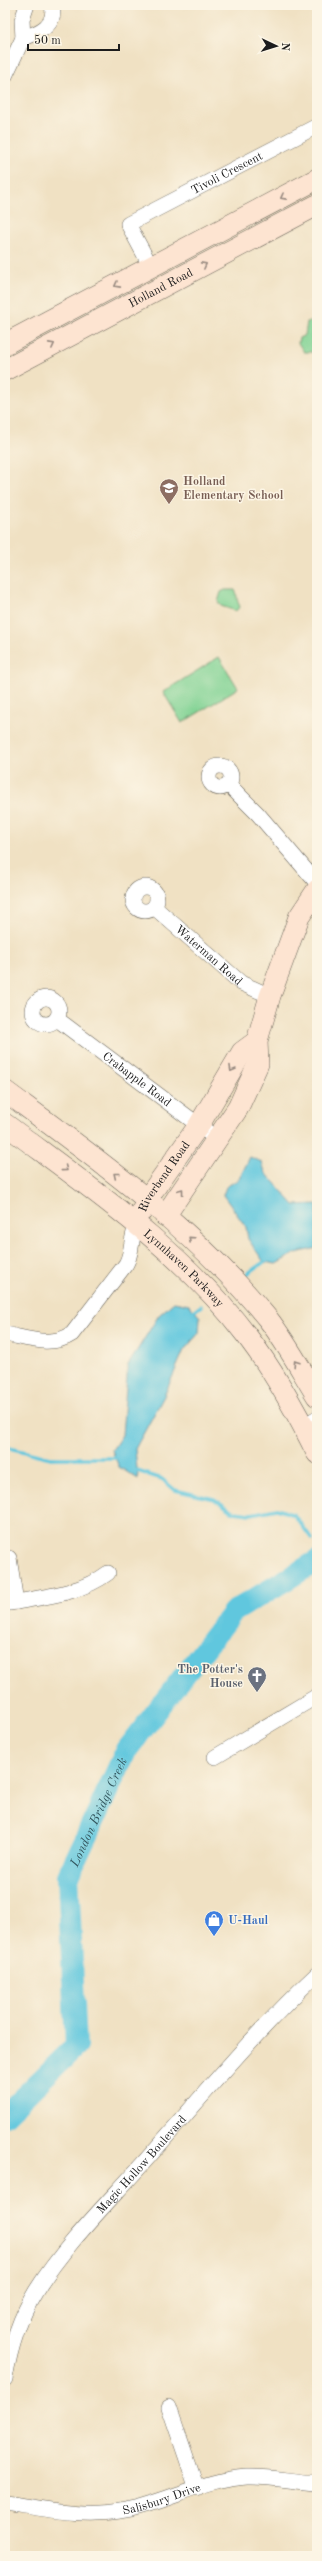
<svg xmlns="http://www.w3.org/2000/svg" width="322" height="2561" font-family="'Old Standard TT',serif">
	<rect width="100%" height="100%" fill="#fcf5e5"/>
	<filter id="ink" filterUnits="userSpaceOnUse"><feTurbulence type="fractalNoise" baseFrequency=".025" numOctaves="2"/><feDisplacementMap in="SourceGraphic" scale="8" xChannelSelector="R" yChannelSelector="G"/><feConvolveMatrix kernelMatrix="1 2 1 2 8 2 1 2 1" color-interpolation-filters="sRGB"/></filter>
	<filter id="wash" filterUnits="userSpaceOnUse"><feTurbulence type="fractalNoise" baseFrequency=".012" numOctaves="4" result="noise"/><feDisplacementMap in="SourceGraphic" scale="16" xChannelSelector="R" yChannelSelector="G"/><feGaussianBlur stdDeviation="0.9" result="paint"/><feColorMatrix in="noise" values="0 0 0 0 0 0 0 0 0 0 0 0 0 0 0 0 0 1.4 0 .05"/><feComposite in="paint" operator="in"/></filter>
	<g filter="url(#wash)">
		<rect width="100%" height="100%" fill="#f0e1c3"/>
		<g fill="#82d394" stroke="#4f7858">
			<polygon points="317,318 317,352 304,352 298,343 299,338 305,335 307,322"/>
			<path d="M 225,590 L 235,590 C 238,596 236,601 240,606 L 236,611 L 221,606 L 218,602 L 221,592 Z"/>
			<polygon points="219,657 238,688 182,723 163,692"/>
		</g>
		<g fill="#61c7de" stroke="#3e727d">
			<polygon points="250,1157 262,1162 265,1172 294,1205 317,1204 317,1248 296,1253 276,1264 264,1262 248,1239 246,1227 223,1195 226,1187 239,1179"/>
			<polygon points="174,1302 189,1305 200,1317 199,1333 184,1350 164,1396 135,1449 138,1479 119,1467 112,1450 122,1435 128,1365 159,1315"/>
		</g>
		<g fill="none" stroke-linecap="round" stroke-linejoin="round">
			<g stroke="#61c7de" stroke-width="3.5">
				<polyline points="247,1274 264,1262"/>
				<polyline points="194,1311 201,1306"/>
				<polyline points="5,1447 51,1458 115,1458"/>
				<polyline points="137,1471 162,1479 175,1490 214,1499 234,1512 251,1514 277,1509 294,1515 312,1539"/>
			</g>
			<path stroke="#61c7de" stroke-width="22" id="s1" d="M 5,2115 L 76,2046 L 68,1876 L 126,1751 L 233,1612 L 317,1561"/>
		</g>
	</g>
	<g filter="url(#ink)">
		<g fill="none" stroke-linecap="round" stroke-linejoin="round">
			<g stroke="#666156" stroke-width="16">
				<g id="street">
					<path d="M 27,5 L 22,20 L 23,38 C 39,33 57,25 52,5"/>
					<polyline points="5,76 23,38"/>
					<path id="s2" d="M 151,267 L 128,224 L 317,126"/>
					<circle cx="220" cy="777" r="11"/>
					<polyline points="229,785 258,814 317,883"/>
					<circle cx="145" cy="899" r="12"/>
					<path id="s3" d="M 154,907 L 241,983 L 270,996"/>
					<circle cx="46" cy="1011" r="13"/>
					<path id="s4" d="M 57,1019 L 217,1139"/>
					<path d="M 5,1334 C 27,1338 51,1348 72,1334 L 126,1264 C 133,1252 130,1238 137,1224"/>
					<polyline points="304,1426 317,1418"/>
					<polyline points="9,1558 16,1602"/>
					<path d="M 5,1604 C 40,1597 79,1595 108,1573"/>
					<polyline points="215,1757 317,1696"/>
					<path id="s5" d="M 5,2379 C 10,2348 20,2317 36,2291 C 68,2240 114,2197 153,2152 C 206,2092 258,2029 317,1974"/>
					<polyline points="169,2407 197,2489"/>
					<path id="s6" d="M 5,2503 C 45,2509 86,2518 126,2510 C 167,2502 206,2479 247,2477 C 271,2476 294,2482 317,2483"/>
				</g>
			</g>
			<g stroke="#666156" stroke-width="22">
				<g id="secondary">
					<polyline points="5,344 317,179"/>
					<path id="s7" d="M 5,370 L 317,205"/>
					<path d="M 5,1091 C 98,1160 194,1228 268,1319 C 286,1342 301,1370 317,1396"/>
					<path id="s8" d="M 5,1124 C 90,1188 182,1250 247,1336 C 273,1370 298,1415 317,1453"/>
					<path id="s9" d="M 142,1211 L 147,1199 L 199,1125 L 242,1052 L 257,1041"/>
					<polyline points="165,1216 238,1108 258,1064 257,1041 270,996 299,917 317,890"/>
				</g>
			</g>
			<use href="#street" stroke="#fff" stroke-width="15"/>
			<use href="#secondary" stroke="#fde4d1" stroke-width="21"/>
		</g>
		<defs><path id="oneway-chevron" d="M-2-3.5L2.5 0L-2 3.5" fill="none" stroke-width="1.6" stroke-linecap="round" stroke-linejoin="round"/></defs>
		<g stroke="#988a80">
			<use href="#oneway-chevron" transform="translate(283 197) rotate(152)"/>
			<use href="#oneway-chevron" transform="translate(204 265) rotate(-28)"/>
			<use href="#oneway-chevron" transform="translate(117 285) rotate(152)"/>
			<use href="#oneway-chevron" transform="translate(52 345) rotate(-28)"/>
			<use href="#oneway-chevron" transform="translate(232 1069) rotate(120)"/>
			<use href="#oneway-chevron" transform="translate(65 1169) rotate(37)"/>
			<use href="#oneway-chevron" transform="translate(116 1175) rotate(-141)"/>
			<use href="#oneway-chevron" transform="translate(181 1191) rotate(-53)"/>
			<use href="#oneway-chevron" transform="translate(191 1239) rotate(-138)"/>
			<use href="#oneway-chevron" transform="translate(296 1363) rotate(-123)"/>
		</g>
	</g>
	<defs>
		<g id="school-pin" transform="scale(1)"><path d="M0 17L-7.5 6A9.5 9.5 0 1 1 7.5 6Z" fill="#8d6e63" stroke="#fcf5e5"/><path d="M0-5L7-2L0 1L-7-2ZM-4 1L0 2.5L4 1V4Q0 6-4 4Z" fill="#fff"/></g>
		<g id="church-pin" transform="scale(1)"><path d="M0 17L-7.5 6A9.5 9.5 0 1 1 7.5 6Z" fill="#6b7280" stroke="#fcf5e5"/><path d="M-1.2-6h2.4v3.5h3.3v2.4h-3.3V6h-2.4V-.1h-3.3v-2.4h3.3Z" fill="#fff"/></g>
		<g id="shop-pin" transform="scale(1)"><path d="M0 17L-7.5 6A9.5 9.5 0 1 1 7.5 6Z" fill="#3f7fe0" stroke="#fcf5e5"/><path d="M-5-2.5h2.3a2.7 3.5 0 0 1 5.4 0H5L5.5 6h-11ZM-1.5-2.5h3a1.5 2.3 0 0 0-3 0Z" fill="#fff"/></g>
	</defs>
	<g fill-rule="evenodd">
		<use href="#school-pin" x="169" y="488"/>
		<use href="#church-pin" x="257" y="1676"/>
		<use href="#shop-pin" x="214" y="1920"/>
	</g>
	<g text-anchor="middle" stroke-width="3" stroke-linejoin="round" paint-order="stroke">
		<g font-size="12" fill="#1c1c1c" stroke="#fcf5e5">
			<text dy="4" stroke="none"><textPath href="#s2" startOffset="160">Tivoli Crescent</textPath></text>
			<text dy="4" stroke="none"><textPath href="#s7" startOffset="176">Holland Road</textPath></text>
			<text dy="4" stroke="none"><textPath href="#s3" startOffset="73">Waterman Road</textPath></text>
			<text dy="4" stroke="none"><textPath href="#s4" startOffset="100">Crabapple Road</textPath></text>
			<text dy="4" stroke="none"><textPath href="#s9" startOffset="41">Riverbend Road</textPath></text>
			<text dy="4" stroke="none"><textPath href="#s8" startOffset="230">Lynnhaven Parkway</textPath></text>
			<text dy="4" stroke="none"><textPath href="#s5" startOffset="259">Magic Hollow Boulevard</textPath></text>
			<text dy="4" stroke="none"><textPath href="#s6" startOffset="159">Salisbury Drive</textPath></text>
		</g>
		<g font-size="12" font-weight="bold" fill="#785e54" stroke="#fcf5e5" text-anchor="start">
			<text x="183" y="485">Holland<tspan x="183" dy="14">Elementary School</tspan></text>
		</g>
		<g font-size="12" font-weight="bold" fill="#5b616d" stroke="#fcf5e5" text-anchor="end">
			<text x="243" y="1673">The Potter's<tspan x="243" dy="14">House</tspan></text>
		</g>
		<g font-size="12" font-weight="bold" fill="#366cbe" stroke="#fcf5e5" text-anchor="start">
			<text x="228" y="1924">U-Haul</text>
		</g>
		<g font-size="13" font-style="italic" fill="#345860" stroke="#fcf5e5">
			<text dy="5" stroke="none"><textPath href="#s1" startOffset="340">London Bridge Creek</textPath></text>
		</g>
	</g>
	<rect width="322" height="2561" fill="none" stroke="#fcf5e5" stroke-width="20"/>
	<g transform="translate(276 46) rotate(94)" stroke="#fcf5e5" stroke-width="3" paint-order="stroke">
	<path d="M0-3L7 15L0 10L-7 15Z" fill="#1c1c1c"/>
	<text y="-6" font-size="11" font-weight="bold" text-anchor="middle" fill="#1c1c1c">N</text>
	</g>
	<path d="M28 44v6h91v-6" fill="none" stroke="#1c1c1c" stroke-width="2"/>
	<text x="34" y="44" font-size="12" fill="#1c1c1c" stroke="#fcf5e5" stroke-width="3" paint-order="stroke">50 m</text>
</svg>
